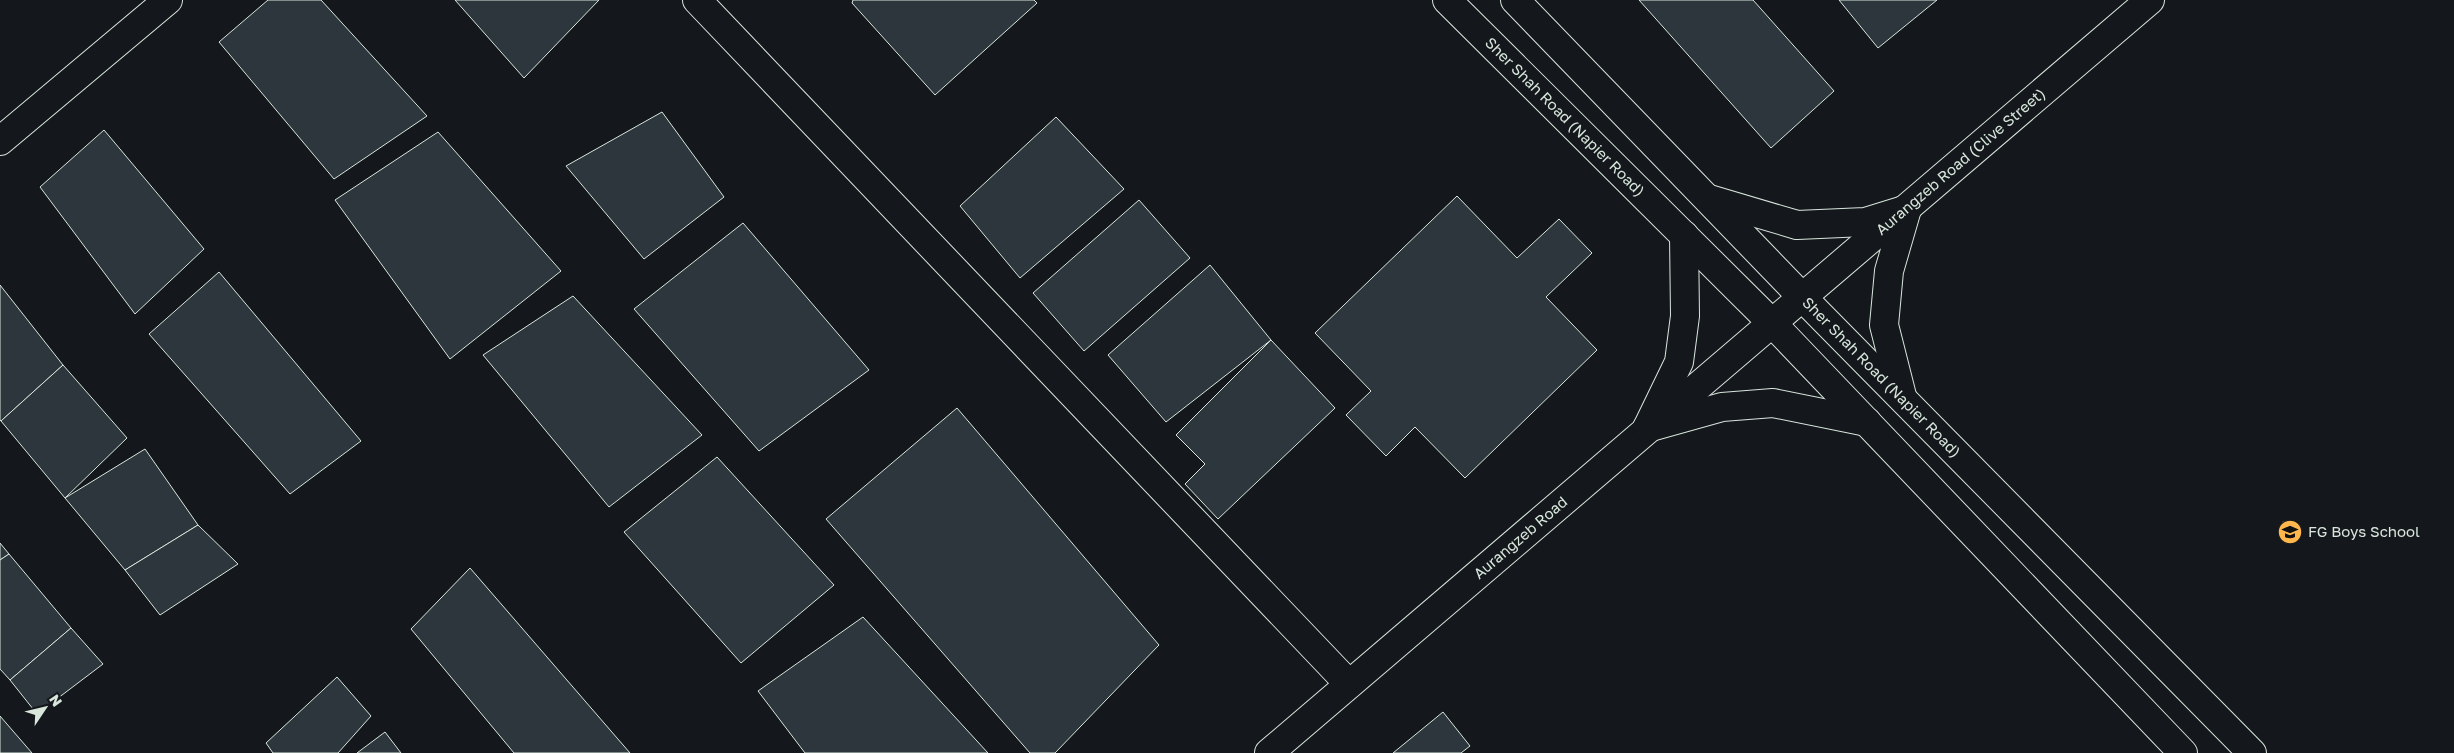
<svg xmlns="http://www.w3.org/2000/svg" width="2454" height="753" font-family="'Golos Text',sans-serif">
	<rect width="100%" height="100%" fill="#14181c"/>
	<g fill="#2c363c" stroke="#d8e6dc">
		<polygon points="268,0 321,0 427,116 334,179 219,42"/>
		<polygon points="455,0 599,0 524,78"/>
		<polygon points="853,0 1034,0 1037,3 935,95 852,3"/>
		<polygon points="1639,0 1753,0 1834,91 1771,148"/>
		<polygon points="1839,0 1937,0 1878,48"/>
		<polygon points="662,112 724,197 644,259 566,166"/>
		<polygon points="1056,117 1124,189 1020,278 960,206"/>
		<polygon points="104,130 204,249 135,314 40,187"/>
		<polygon points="438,132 561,271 450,359 335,200"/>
		<polygon points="1457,196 1517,258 1559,219 1592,253 1546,297 1597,350 1465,478 1415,427 1386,456 1346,415 1371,391 1315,333"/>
		<polygon points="1139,200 1190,258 1084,351 1033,293"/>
		<polygon points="743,223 869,370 759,451 634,309"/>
		<polygon points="1210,265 1271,340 1166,422 1108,355"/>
		<polygon points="219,272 361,441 290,494 149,334"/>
		<polygon points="0,285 63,365 1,421 0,420"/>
		<polygon points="573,296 702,435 609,507 483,355"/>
		<polygon points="1271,340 1335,408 1218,519 1185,484 1205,464 1176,435"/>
		<polygon points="63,365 127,438 65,498 1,421"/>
		<polygon points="957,408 1159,645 1055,753 1030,753 826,519"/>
		<polygon points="145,449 198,525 125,570 65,498"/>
		<polygon points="717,457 834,585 741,663 624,532"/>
		<polygon points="198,525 238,564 160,615 125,570"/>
		<polygon points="0,543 9,554 0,560"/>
		<polygon points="9,554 71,628 10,680 0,669 0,560"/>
		<polygon points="470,568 630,753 514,753 411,629"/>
		<polygon points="863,617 988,753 805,753 758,691"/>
		<polygon points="71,628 103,664 37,714 10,680"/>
		<polygon points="337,677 371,716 338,753 273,753 266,743"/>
		<polygon points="1443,712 1470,746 1461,753 1393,753"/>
		<polygon points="0,716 32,753 0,753"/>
		<polygon points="385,732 401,753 357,753"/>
	</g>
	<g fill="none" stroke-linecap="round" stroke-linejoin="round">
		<g stroke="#d8e6dc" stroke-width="30">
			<g id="minor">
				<polyline points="697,0 1349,684"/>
				<polyline points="0,141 168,0"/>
				<path id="s1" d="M 1269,753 L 2150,0"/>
			</g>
		</g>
		<g stroke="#d8e6dc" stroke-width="30">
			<g id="major">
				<path id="s2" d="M 1447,0 L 1773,324 L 2183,753"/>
				<path id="s3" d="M 1515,0 L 1803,298 L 2252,753"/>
				<polyline points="1709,199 1797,225 1865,222 1907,209"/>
				<polyline points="1902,396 1884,325 1889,271 1907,209"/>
				<polyline points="1647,428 1722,407 1773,403 1867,422"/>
				<polyline points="1647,428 1679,362 1685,316 1684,235"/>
			</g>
		</g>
		<use href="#minor" stroke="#14181c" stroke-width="28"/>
		<use href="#major" stroke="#14181c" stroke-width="28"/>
	</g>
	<defs>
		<g id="university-disc" transform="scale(1.25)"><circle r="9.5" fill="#ffb74d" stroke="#14181c"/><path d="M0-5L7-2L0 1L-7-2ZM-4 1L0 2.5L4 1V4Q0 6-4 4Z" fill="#111"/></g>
	</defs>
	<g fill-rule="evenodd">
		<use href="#university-disc" x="2290" y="532"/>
	</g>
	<g text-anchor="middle" stroke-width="4" stroke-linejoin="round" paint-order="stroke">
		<g font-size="15" fill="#d8e6dc" stroke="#14181c">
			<text dy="5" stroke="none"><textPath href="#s2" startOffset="166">Sher Shah Road (Napier Road)</textPath></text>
			<text dy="5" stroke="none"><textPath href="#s1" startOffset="910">Aurangzeb Road (Clive Street)</textPath></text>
			<text dy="5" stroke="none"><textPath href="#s3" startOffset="526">Sher Shah Road (Napier Road)</textPath></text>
			<text dy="5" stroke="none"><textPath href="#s1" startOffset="331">Aurangzeb Road</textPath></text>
		</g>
		<g font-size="15" fill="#d8e6dc" stroke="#14181c" text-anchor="start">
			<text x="2308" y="537">FG Boys School</text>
		</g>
	</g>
	<g transform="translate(45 708) rotate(55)" stroke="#14181c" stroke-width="4" paint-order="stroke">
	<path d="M0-4L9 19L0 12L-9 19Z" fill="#d8e6dc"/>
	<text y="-8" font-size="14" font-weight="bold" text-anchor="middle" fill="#d8e6dc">N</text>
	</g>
</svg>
